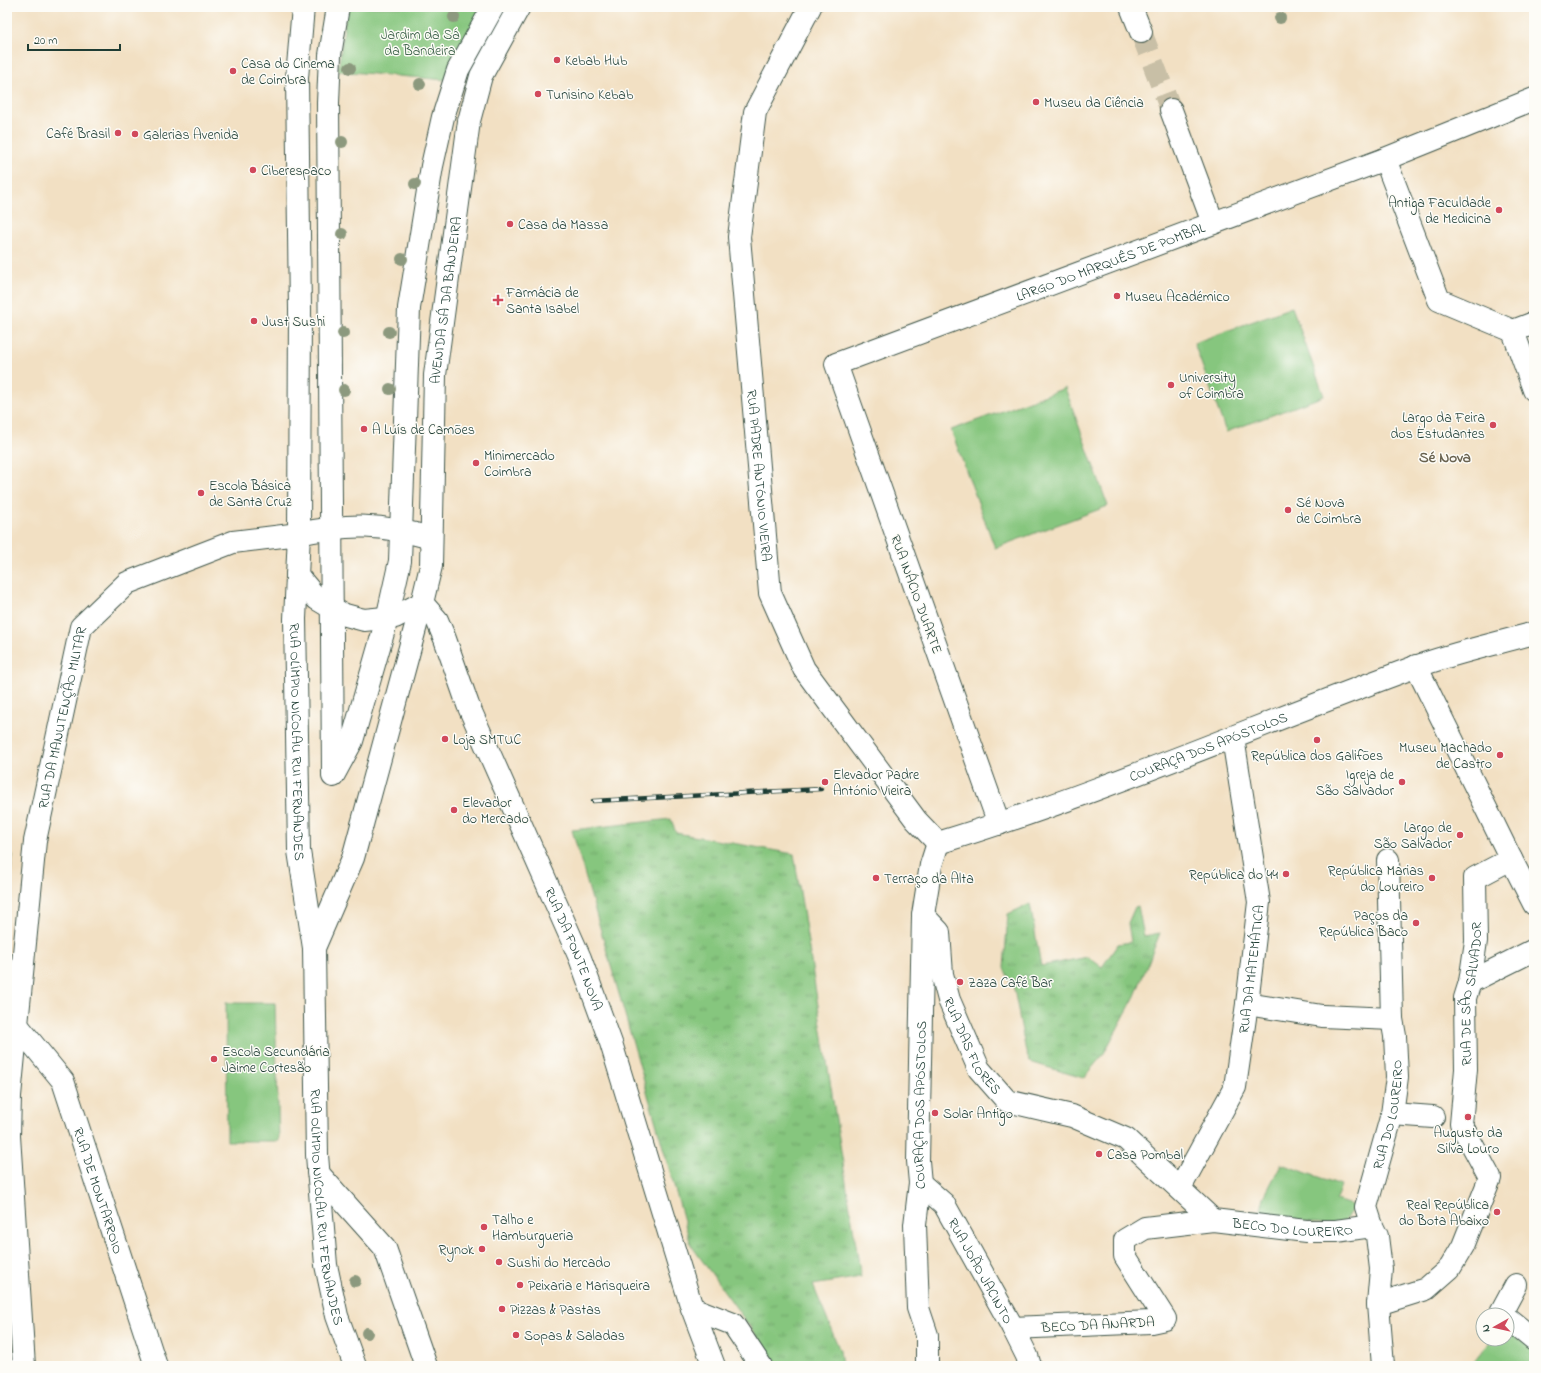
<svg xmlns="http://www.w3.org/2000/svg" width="1541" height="1373" font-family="'Indie Flower',sans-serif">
	<defs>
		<pattern id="grass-tufts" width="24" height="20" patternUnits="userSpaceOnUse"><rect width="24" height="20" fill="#86c67e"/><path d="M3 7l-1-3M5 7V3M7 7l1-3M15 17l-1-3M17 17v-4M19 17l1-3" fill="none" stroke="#6da268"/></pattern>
		<pattern id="park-crowns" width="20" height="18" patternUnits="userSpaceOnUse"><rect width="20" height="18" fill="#86c67e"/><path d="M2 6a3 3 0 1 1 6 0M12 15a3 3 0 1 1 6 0" fill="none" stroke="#6da268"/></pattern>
	</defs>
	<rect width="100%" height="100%" fill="#fdfcf7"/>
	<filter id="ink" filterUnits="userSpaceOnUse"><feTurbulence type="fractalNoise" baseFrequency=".025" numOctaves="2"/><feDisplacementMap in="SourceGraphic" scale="8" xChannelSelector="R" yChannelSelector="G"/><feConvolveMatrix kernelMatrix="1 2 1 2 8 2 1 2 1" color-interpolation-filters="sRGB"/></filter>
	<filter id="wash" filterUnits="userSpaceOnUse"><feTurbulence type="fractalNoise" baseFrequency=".012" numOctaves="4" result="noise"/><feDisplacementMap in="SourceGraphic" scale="16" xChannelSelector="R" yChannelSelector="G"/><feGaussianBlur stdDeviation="0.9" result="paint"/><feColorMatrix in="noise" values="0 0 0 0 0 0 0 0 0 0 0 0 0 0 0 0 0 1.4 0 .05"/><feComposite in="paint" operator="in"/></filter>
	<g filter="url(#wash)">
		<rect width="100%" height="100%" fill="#f2e0c3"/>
		<g fill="url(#grass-tufts)" stroke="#528259">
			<polygon points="671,819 676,833 794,854 861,1277 813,1285 840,1351 842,1366 778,1366 691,1245 572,830"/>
			<polygon points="1030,904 1041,966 1088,957 1102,967 1118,944 1131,942 1128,923 1135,907 1138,906 1144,936 1160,933 1135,996 1103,1055 1083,1078 1030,1062 1026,1052 1014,989 1004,968 1008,914"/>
		</g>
		<polygon fill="url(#park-crowns)" stroke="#528259" points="7,854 13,855 7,894"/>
		<g fill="#86c67e" stroke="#528259">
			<polygon points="347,7 482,7 446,80 338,71"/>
			<polygon points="1292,307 1324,396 1226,432 1194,343"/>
			<polygon points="1065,388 1108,506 995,548 951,430"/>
			<polygon points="226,1003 275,1003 279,1141 227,1141"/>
			<polygon points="1281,1164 1341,1185 1336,1200 1354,1206 1342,1225 1259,1219 1264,1197"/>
			<polygon points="1507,1330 1534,1351 1534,1366 1471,1366 1492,1339 1507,1339"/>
		</g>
	</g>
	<g filter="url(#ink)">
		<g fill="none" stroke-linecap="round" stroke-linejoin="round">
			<polyline stroke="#c8bfa6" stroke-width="22" stroke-dasharray="22 11" stroke-linecap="butt" points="1141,32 1171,110"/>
			<g stroke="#3f5549" stroke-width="24">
				<g id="minor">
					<path id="s1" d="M 810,7 L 755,112 L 739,237 L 770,593 L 804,669 L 916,820 L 938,843"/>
					<polyline points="1131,7 1141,32"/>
					<polyline points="1171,110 1213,223"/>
					<polyline points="1385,159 1439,300 1513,331 1534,323"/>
					<polyline points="1513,331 1534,390"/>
					<path id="s2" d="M 422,603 L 437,620 L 445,639 L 468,705 L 580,958 L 611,1043 L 692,1308 L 714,1366"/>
					<polyline points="333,773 328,103 330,55 338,7"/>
					<polyline points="333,776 352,741 387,619 400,561 409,308 432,166 443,117 458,70 493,7"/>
					<path id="s3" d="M 999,824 L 836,364 L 1385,159 L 1534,99"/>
					<path id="s4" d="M 938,843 C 1100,794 1256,725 1415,667 C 1453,653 1495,644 1534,633"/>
					<polyline points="1511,859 1534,904"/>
					<path id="s5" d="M 923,915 L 939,932 L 942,974 L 949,1000 L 979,1069 L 1007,1101 L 1072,1116 L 1126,1139 L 1213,1220 L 1145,1228 L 1125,1240 L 1125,1256 L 1165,1319 L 1151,1322 L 1013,1328"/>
					<polyline points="1470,982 1534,950"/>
					<polyline points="1247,1004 1322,1016 1392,1019"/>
					<path id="s6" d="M 13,1020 L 63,1081 L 156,1366"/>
					<polyline points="1392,1114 1433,1117"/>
					<polyline points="318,1173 385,1248 426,1366"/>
					<path id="s7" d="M 920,1183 L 944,1204 L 1013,1328 L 1027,1356 L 1030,1366"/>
					<path id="s8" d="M 1180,1188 L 1235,1087 L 1247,1004 L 1259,902 L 1233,738"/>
					<path id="s9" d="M 1213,1220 L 1306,1231 L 1336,1231 L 1372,1226"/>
					<path id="s10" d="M 1378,1304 L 1426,1289 L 1450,1268 L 1463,1246 L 1490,1178 L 1461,1124 L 1466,1069 L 1465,998 L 1470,982 L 1476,941 L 1475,878 L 1511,859 L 1416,666"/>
					<polyline points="692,1308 733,1324 761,1366"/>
					<polyline points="1503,1315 1501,1313 1516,1285"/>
					<polyline points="1507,1318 1534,1340"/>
					<path id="s11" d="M 24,1366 L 9,1136 L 10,1096 L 35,841 L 81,627 L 127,583 L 233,542 L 299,534"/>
					<path id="s12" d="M 927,1366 L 927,1335 L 918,1308 L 915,1225 L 920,1183 L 918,1161 L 923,915 L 931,865 L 938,843"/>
					<path id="s13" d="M 1383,1366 L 1378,1304 L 1381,1269 L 1377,1236 L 1372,1226 L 1366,1207 L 1392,1114 L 1397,1077 L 1395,1036 L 1392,1019 L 1388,860"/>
				</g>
			</g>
			<g stroke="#3f5549" stroke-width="24">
				<g id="major">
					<path id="s14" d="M 303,7 L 297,78 L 300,310 L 299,534 L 295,619 L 299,851 L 314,948 L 317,1155 L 326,1265 L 337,1316 L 355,1366"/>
					<path d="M 299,534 C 350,523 381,524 431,538"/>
					<polyline points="297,575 317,599 342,614 364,620 395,617 422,603"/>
					<path id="s15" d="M 314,948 L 353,858 L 422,603 L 431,566 L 435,375 L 469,121 L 481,76 L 519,7"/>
				</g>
			</g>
			<use href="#minor" stroke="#fff" stroke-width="22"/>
			<use href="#major" stroke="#fff" stroke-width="22"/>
			<g stroke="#1f3d34" stroke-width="4.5">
				<polyline id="rail" points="593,801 821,789"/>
			</g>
			<use href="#rail" stroke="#fdfcf7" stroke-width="3" stroke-dasharray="9" stroke-linecap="butt"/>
		</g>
		<g fill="#8c997e">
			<circle cx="454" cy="17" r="6"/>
			<circle cx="1280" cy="18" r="6"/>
			<circle cx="350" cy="68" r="6"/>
			<circle cx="420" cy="84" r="6"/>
			<circle cx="342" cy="142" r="6"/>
			<circle cx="415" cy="184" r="6"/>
			<circle cx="342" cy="234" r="6"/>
			<circle cx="402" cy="259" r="6"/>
			<circle cx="389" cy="332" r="6"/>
			<circle cx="343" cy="333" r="6"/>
			<circle cx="390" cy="389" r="6"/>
			<circle cx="344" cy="390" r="6"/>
			<circle cx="355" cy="1281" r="6"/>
			<circle cx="367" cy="1333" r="6"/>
		</g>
	</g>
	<g fill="#d1495b" stroke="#fdfcf7" stroke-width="1.5">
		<circle cx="557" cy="60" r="4"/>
		<circle cx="233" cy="71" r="4"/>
		<circle cx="538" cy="94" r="4"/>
		<circle cx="1036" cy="102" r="4"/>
		<circle cx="118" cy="133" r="4"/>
		<circle cx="135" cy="134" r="4"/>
		<circle cx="253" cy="170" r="4"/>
		<circle cx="1499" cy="210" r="4"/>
		<circle cx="510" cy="224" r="4"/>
		<circle cx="1117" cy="296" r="4"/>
		<path d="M496 294h4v4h4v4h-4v4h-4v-4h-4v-4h4z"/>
		<circle cx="254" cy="321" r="4"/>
		<circle cx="1171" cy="385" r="4"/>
		<circle cx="1493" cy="425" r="4"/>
		<circle cx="364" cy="429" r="4"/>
		<circle cx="476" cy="463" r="4"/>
		<circle cx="201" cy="493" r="4"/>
		<circle cx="1288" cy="510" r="4"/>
		<circle cx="445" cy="739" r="4"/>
		<circle cx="1317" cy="740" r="4"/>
		<circle cx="1500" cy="755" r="4"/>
		<circle cx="825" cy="782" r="4"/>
		<circle cx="1402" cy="782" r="4"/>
		<circle cx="454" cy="810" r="4"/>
		<circle cx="1460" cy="835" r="4"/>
		<circle cx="1286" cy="874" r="4"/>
		<circle cx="876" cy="878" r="4"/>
		<circle cx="1432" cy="878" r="4"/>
		<circle cx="1416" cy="923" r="4"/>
		<circle cx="960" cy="982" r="4"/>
		<circle cx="214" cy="1059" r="4"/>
		<circle cx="935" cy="1113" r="4"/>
		<circle cx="1468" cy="1117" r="4"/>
		<circle cx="1099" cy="1154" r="4"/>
		<circle cx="1497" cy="1212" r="4"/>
		<circle cx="484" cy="1227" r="4"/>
		<circle cx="482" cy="1249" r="4"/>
		<circle cx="499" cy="1262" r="4"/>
		<circle cx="520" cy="1285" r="4"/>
		<circle cx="502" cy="1309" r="4"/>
		<circle cx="516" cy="1335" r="4"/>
	</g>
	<g text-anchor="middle" stroke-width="3" stroke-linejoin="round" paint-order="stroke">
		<g font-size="14" fill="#395f46" stroke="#fdfcf7">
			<text x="420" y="39">Jardim da Sá<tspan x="420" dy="16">da Bandeira</tspan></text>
		</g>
		<g font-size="14" fill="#1f3d34" stroke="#fdfcf7" text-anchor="start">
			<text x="565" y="65">Kebab Hub</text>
			<text x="241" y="68">Casa do Cinema<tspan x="241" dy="16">de Coimbra</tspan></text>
			<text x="546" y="99">Tunisino Kebab</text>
			<text x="1044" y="107">Museu da Ciência</text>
			<text x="110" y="138" text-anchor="end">Café Brasil</text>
			<text x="143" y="139">Galerias Avenida</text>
			<text x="261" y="175">Ciberespaco</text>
			<text x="1491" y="207" text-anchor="end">Antiga Faculdade<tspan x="1491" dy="16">de Medicina</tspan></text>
			<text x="518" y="229">Casa da Massa</text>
			<text x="506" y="297">Farmácia de<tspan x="506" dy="16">Santa Isabel</tspan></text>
			<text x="1125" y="301">Museu Académico</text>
			<text x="262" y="326">Just Sushi</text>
			<text x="1179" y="382">University<tspan x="1179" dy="16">of Coimbra</tspan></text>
			<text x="1485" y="422" text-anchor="end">Largo da Feira<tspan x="1485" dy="16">dos Estudantes</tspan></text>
			<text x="372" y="434">A Luís de Camões</text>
			<text x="484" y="460">Minimercado<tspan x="484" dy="16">Coimbra</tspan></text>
			<text x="209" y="490">Escola Básica<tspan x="209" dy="16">de Santa Cruz</tspan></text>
			<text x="1296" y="507">Sé Nova<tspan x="1296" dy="16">de Coimbra</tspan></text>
			<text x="453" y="744">Loja SMTUC</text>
			<text x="1492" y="752" text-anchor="end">Museu Machado<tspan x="1492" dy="16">de Castro</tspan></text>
			<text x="1317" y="760" text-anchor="middle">República dos Galifões</text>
			<text x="833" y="779">Elevador Padre<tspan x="833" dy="16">António Vieira</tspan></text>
			<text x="1394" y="779" text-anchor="end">Igreja de<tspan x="1394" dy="16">São Salvador</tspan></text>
			<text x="462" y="807">Elevador<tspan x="462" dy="16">do Mercado</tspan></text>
			<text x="1452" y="832" text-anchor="end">Largo de<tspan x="1452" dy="16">São Salvador</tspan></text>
			<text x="1424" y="875" text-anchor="end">República Marias<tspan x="1424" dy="16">do Loureiro</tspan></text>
			<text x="1278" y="879" text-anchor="end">República do 44</text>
			<text x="884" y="883">Terraço da Alta</text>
			<text x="1408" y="920" text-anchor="end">Paços da<tspan x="1408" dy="16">República Baco</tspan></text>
			<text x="968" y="987">Zaza Café Bar</text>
			<text x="222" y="1056">Escola Secundária<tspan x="222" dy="16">Jaime Cortesão</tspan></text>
			<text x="943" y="1118">Solar Antigo</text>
			<text x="1468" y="1137" text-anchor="middle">Augusto da<tspan x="1468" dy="16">Silva Louro</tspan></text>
			<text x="1107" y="1159">Casa Pombal</text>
			<text x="1489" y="1209" text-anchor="end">Real República<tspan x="1489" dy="16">do Bota Abaixo</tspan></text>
			<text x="492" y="1224">Talho e<tspan x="492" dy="16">Hamburgueria</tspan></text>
			<text x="474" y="1254" text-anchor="end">Rynok</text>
			<text x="507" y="1267">Sushi do Mercado</text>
			<text x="528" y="1290">Peixaria e Marisqueira</text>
			<text x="510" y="1314">Pizzas &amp; Pastas</text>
			<text x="524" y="1340">Sopas &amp; Saladas</text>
		</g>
		<g font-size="14" fill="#1f3d34" stroke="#fdfcf7">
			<text dy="5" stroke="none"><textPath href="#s3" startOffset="781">LARGO DO MARQUÊS DE POMBAL</textPath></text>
			<text dy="5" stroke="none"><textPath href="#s15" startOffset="667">AVENIDA SÁ DA BANDEIRA</textPath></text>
			<text dy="5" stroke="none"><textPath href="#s1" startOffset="484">RUA PADRE ANTÓNIO VIEIRA</textPath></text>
			<text transform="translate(917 594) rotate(70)" y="5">RUA INÁCIO DUARTE</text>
			<text dy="5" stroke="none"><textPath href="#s11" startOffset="653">RUA DA MANUTENÇÃO MILITAR</textPath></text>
			<text dy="5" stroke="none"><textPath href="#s14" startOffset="735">RUA OLÍMPIO NICOLAU RUI FERNANDES</textPath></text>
			<text dy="5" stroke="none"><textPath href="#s4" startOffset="287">COURAÇA DOS APÓSTOLOS</textPath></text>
			<text dy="5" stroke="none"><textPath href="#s2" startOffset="379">RUA DA FONTE NOVA</textPath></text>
			<text dy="5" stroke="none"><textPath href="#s8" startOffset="234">RUA DA MATEMÁTICA</textPath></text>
			<text dy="5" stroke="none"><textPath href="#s10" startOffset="373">RUA DE SÃO SALVADOR</textPath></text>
			<text dy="5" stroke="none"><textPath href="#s5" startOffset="144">RUA DAS FLORES</textPath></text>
			<text dy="5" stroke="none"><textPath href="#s12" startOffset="263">COURAÇA DOS APÓSTOLOS</textPath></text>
			<text dy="5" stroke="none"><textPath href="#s13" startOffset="257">RUA DO LOUREIRO</textPath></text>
			<text dy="5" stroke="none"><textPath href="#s6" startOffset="194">RUA DE MONTARROIO</textPath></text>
			<text dy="5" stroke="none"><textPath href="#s14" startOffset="1202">RUA OLÍMPIO NICOLAU RUI FERNANDES</textPath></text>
			<text dy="5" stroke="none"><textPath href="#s9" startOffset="80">BECO DO LOUREIRO</textPath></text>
			<text dy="5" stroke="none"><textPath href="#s7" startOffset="108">RUA JOÃO JACINTO</textPath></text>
			<text transform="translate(1098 1324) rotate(-3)" y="5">BECO DA ANARDA</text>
		</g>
		<g font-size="15" font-weight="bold" fill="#69624f" stroke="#fdfcf7">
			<text x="1445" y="462">Sé Nova</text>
		</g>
	</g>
	<rect width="1541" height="1373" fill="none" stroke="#fdfcf7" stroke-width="24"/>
	<g transform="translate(1495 1327) rotate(262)"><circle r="19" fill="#fdfcf7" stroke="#a4b0a9"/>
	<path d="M0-3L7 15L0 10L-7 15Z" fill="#d1495b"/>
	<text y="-6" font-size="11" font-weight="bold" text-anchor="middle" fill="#1f3d34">N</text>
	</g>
	<path d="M28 44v6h92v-6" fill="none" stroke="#1f3d34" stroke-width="2"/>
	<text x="34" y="44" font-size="12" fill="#1f3d34" stroke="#fdfcf7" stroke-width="3" paint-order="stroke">20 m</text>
</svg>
